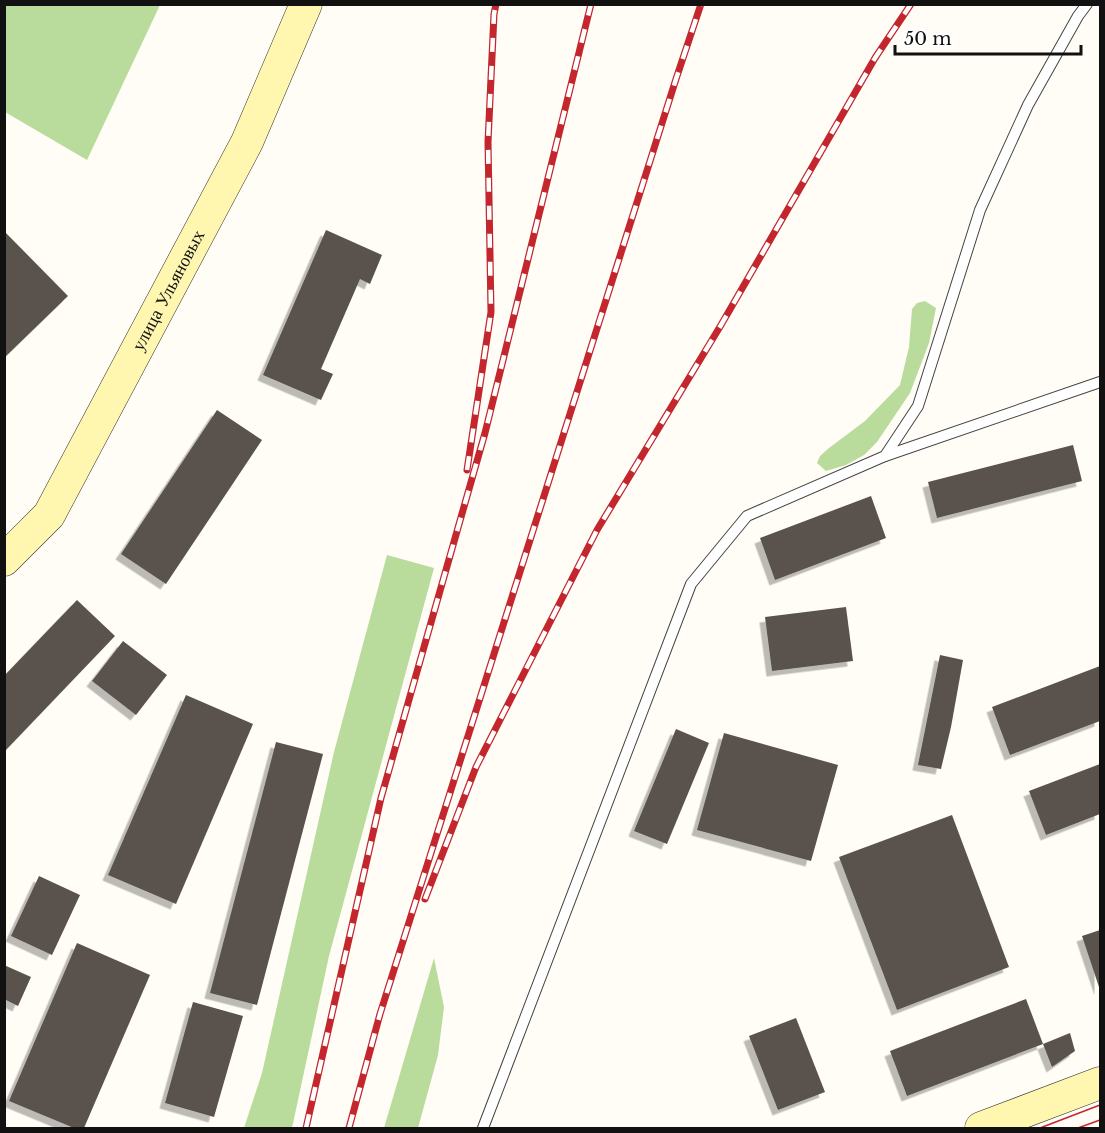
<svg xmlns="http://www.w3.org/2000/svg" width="1105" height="1133" font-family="'Libre Baskerville',serif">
	<defs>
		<filter id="shadow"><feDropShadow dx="-5.5" dy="5.5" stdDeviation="0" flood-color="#0004"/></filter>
	</defs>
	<rect width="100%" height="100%" fill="#fffdf5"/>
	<g fill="#b9dc9c">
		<polygon points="5,4 160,5 87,160 5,112"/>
		<polygon points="925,301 936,308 929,343 910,393 877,442 864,455 846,465 826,471 817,463 820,456 829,448 865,421 900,385 909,347 912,309 917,303"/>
		<polygon points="387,555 434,568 329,956 292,1128 244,1128 262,1073 334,752"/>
		<polygon points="434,958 444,1007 438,1055 418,1128 384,1128"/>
	</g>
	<g fill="#5a524d" filter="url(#shadow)">
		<polygon points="326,230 382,255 370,284 360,279 321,369 333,374 321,400 263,375"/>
		<polygon points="4,231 68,296 4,358"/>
		<polygon points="217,410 262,440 166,584 121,554"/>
		<polygon points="1073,445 1082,481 937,518 928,482"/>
		<polygon points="871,496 886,538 775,580 760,538"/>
		<polygon points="77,600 115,636 5,751 5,675"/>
		<polygon points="846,607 853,661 772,671 765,617"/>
		<polygon points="123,641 167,675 136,715 92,681"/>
		<polygon points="940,655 963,660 951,727 941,769 918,765"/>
		<polygon points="1100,666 1100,721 1010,755 992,707"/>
		<polygon points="186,695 253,724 176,904 108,875"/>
		<polygon points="676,729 709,743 667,844 634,831"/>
		<polygon points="724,733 838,765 811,861 697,830"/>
		<polygon points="276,742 323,754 257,1005 210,993"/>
		<polygon points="1100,764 1100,814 1046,835 1029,791"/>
		<polygon points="952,815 1009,967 897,1010 839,857"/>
		<polygon points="39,876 80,895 52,955 11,936"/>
		<polygon points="1100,930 1100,990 1082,936"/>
		<polygon points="77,943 150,975 84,1128 74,1128 9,1101"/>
		<polygon points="4,965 31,977 18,1006 4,999"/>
		<polygon points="1026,999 1043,1044 907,1096 890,1051"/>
		<polygon points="193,1002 243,1016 214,1117 165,1103"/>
		<polygon points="796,1018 825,1092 778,1110 749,1036"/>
		<polygon points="1070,1033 1075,1051 1052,1067 1043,1044"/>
	</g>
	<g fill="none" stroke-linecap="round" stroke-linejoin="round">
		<g stroke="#444" stroke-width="12">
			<g id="lane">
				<polyline points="885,456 1100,382"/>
				<polyline points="483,1128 691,584 747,516 885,456 918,406 980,210 1028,105 1078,16 1087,4"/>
			</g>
		</g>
		<g stroke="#333" stroke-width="33">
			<g id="secondary">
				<path id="s1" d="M 4,560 L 49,515 L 247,142 L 306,4"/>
				<polyline points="981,1128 1100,1083"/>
			</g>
		</g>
		<use href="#lane" stroke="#fff" stroke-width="10"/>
		<use href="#secondary" stroke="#fff6b0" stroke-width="32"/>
		<g stroke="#c4262e" stroke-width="1.5">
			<polyline points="1040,1128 1100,1105"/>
			<polyline points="1078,1128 1100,1120"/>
		</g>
		<g stroke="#c4262e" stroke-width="7">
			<g id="rail">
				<polyline points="467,470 491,312 488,142 494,14 496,4"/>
				<polyline points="425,899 476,767 597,530 721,325 875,58 911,4"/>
				<polyline points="306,1128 381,798 485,433 591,4"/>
				<polyline points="349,1128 380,1014 676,79 701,4"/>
			</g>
		</g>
		<use href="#rail" stroke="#fff" stroke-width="4.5" stroke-dasharray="14" stroke-linecap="butt"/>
	</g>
	<g text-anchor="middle" stroke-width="6" stroke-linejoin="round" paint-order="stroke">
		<g font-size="18" fill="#111" stroke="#fff">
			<text dy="6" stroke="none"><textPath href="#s1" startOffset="318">улица Ульяновых</textPath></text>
		</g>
	</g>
	<rect width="1105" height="1133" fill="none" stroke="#111111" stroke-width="12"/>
	<path d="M895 45v9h186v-9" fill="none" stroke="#111111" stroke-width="3"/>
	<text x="904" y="45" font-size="18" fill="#111111" stroke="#ffffff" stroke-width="4.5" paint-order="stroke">50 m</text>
</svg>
